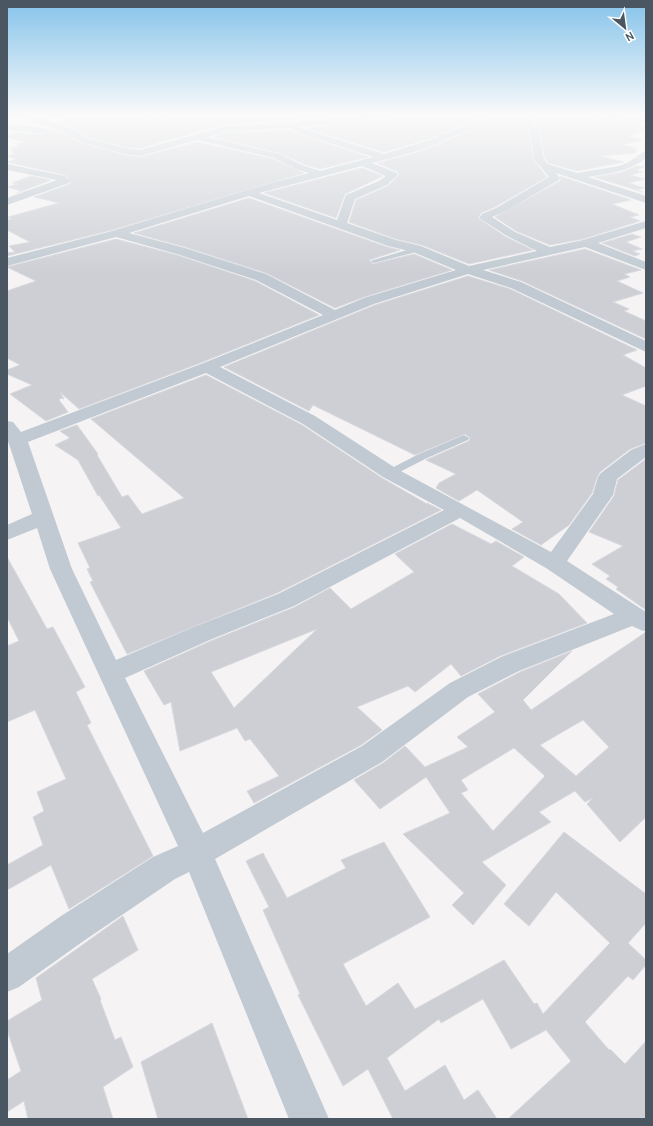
<svg xmlns="http://www.w3.org/2000/svg" width="653" height="1126" font-family="Cabin,sans-serif">
	<rect width="100%" height="100%" fill="#f5f3f3"/>
	<g fill="#cdcfd5" stroke="#d7d9de" fill-rule="evenodd">
		<polygon points="65,116 152,116 149,123 154,126 158,126 163,116 344,116 226,124 140,148 125,147 88,137 71,127 57,122 65,120"/>
		<polygon points="391,116 478,116 463,126 439,134 435,137 384,152 305,128 386,119"/>
		<polygon points="491,116 522,116 522,120 529,133 533,159 547,177 495,207 481,213 478,218 506,237 533,250 469,264 422,245 396,239 349,222 356,200 388,186 399,175 398,172 377,163 412,154 442,143 446,140 470,132"/>
		<polygon points="533,116 606,116 583,123 581,126 586,130 623,119 625,116 646,116 646,121 633,125 646,128 646,130 628,136 642,140 621,145 636,148 636,153 600,156 624,162 577,171 549,163 545,158 540,133 533,119"/>
		<polygon points="47,128 63,133 81,143 125,155 140,157 197,142 273,159 304,173 112,230 7,256 7,253 15,252 9,246 30,242 7,230 7,220 12,219 8,217 59,203 34,197 70,184 71,182 65,175 7,162 17,159 7,156 15,154 11,152 14,152 11,150 15,149 11,148 20,146 16,144 26,142 7,137 7,135 17,133 45,135 50,131"/>
		<polygon points="292,130 293,132 368,157 320,169 303,164 280,153 213,137 226,133"/>
		<polygon points="637,166 644,167 636,170 642,172 630,175 644,179 629,183 644,188 636,190 643,192 594,177 619,173"/>
		<polygon points="362,168 383,176 345,194 336,218 264,193"/>
		<polygon points="31,176 51,180 17,193 22,191 7,187 18,184 12,183"/>
		<polygon points="560,176 631,200 612,204 639,215 630,217 640,221 583,239 550,245 516,231 495,217 560,181 561,179"/>
		<polygon points="249,198 387,247 400,250 369,260 373,264 414,254 452,270 364,297 335,308 266,273 185,247 134,233"/>
		<polygon points="632,234 641,237 626,242 642,249 632,251 640,254 635,256 602,243"/>
		<polygon points="116,239 177,255 255,281 319,315 200,363 79,409 60,392 64,399 61,398 59,400 68,412 46,421 10,394 32,385 7,374 7,370 20,365 7,358 7,291 36,281 7,267"/>
		<polygon points="585,249 641,270 624,274 630,277 617,281 643,293 613,302 629,309 624,311 646,321 646,339 522,281 489,270"/>
		<polygon points="468,276 510,289 637,350 623,355 646,368 646,386 622,395 646,406 646,443 630,449 600,472 597,477 592,493 569,525 541,545 512,529 523,522 477,490 459,501 436,488 439,483 456,474 426,460 469,441 470,438 465,434 415,455 313,405 309,411 224,367 375,305"/>
		<polygon points="206,375 302,425 382,478 427,504 427,503 441,510 277,593 127,654 90,582 93,581 87,569 90,568 78,543 121,528 99,495 98,496 78,460 55,445 70,438 60,431 77,425 98,454 97,455 122,497 128,495 142,514 184,498 91,419"/>
		<polygon points="646,459 646,610 616,589 618,587 606,579 610,576 592,564 623,546 589,532 614,496 618,480"/>
		<path d="M 452,524 L 491,544 L 496,541 L 524,557 L 512,566 L 559,594 L 587,623 L 500,656 L 461,676 L 451,664 L 415,692 L 408,686 L 357,707 L 382,730 L 361,745 L 254,803 L 247,791 L 279,776 L 250,739 L 245,741 L 237,728 L 180,751 L 171,702 L 164,705 L 144,671 L 213,640 L 295,607 L 330,588 L 351,609 L 414,572 L 395,554 ZM 317,629 L 234,708 L 211,672 Z"/>
		<polygon points="7,557 47,629 53,627 85,687 76,692 91,723 87,725 153,856 69,909 51,865 7,890 7,865 43,845 33,817 44,811 37,792 66,779 35,710 7,722 7,646 19,641 7,617"/>
		<path d="M 646,632 L 646,817 L 620,842 L 587,804 L 593,798 L 585,802 L 575,791 L 539,812 L 551,822 L 482,862 L 506,885 L 473,925 L 452,905 L 464,893 L 403,834 L 450,813 L 426,777 L 380,809 L 354,780 L 383,763 L 405,746 L 425,767 L 468,747 L 457,737 L 495,712 L 478,694 L 520,672 L 572,651 L 523,700 L 531,710 ZM 583,720 L 609,747 L 576,776 L 540,745 ZM 514,748 L 545,776 L 493,831 L 461,793 L 468,790 L 461,780 Z"/>
		<polygon points="564,832 646,894 646,923 628,943 646,960 646,965 633,980 628,976 585,1022 609,1050 610,1049 625,1064 646,1041 646,1119 508,1119 571,1061 546,1030 511,1049 483,999 441,1023 439,1019 387,1058 405,1091 445,1065 464,1100 478,1090 497,1119 393,1119 368,1069 343,1086 298,995 300,994 263,910 269,907 246,861 263,853 287,898 346,868 341,860 384,842 430,917 343,964 366,1006 398,983 415,1009 504,960 534,1004 537,1003 543,1014 610,943 556,892 529,926 504,904"/>
		<polygon points="123,916 138,950 92,979 101,999 100,1000 115,1040 121,1037 133,1067 103,1087 113,1119 28,1119 24,1101 7,1112 7,1080 21,1071 7,1030 7,1021 42,1000 36,978"/>
		<polygon points="212,1023 248,1119 158,1119 141,1062"/>
	</g>
	<g fill="none" stroke-linecap="round" stroke-linejoin="round">
		<g fill="#c1cad2" fill-rule="evenodd">
			<polygon points="417,247 421,249 420,251 374,263 370,261"/>
			<polygon points="464,435 469,438 468,440 425,459 394,475 386,475 384,473 386,471 417,455"/>
		</g>
		<g fill="#c1cad2" fill-rule="evenodd">
			<path d="M 22,116 L 34,116 L 70,128 L 87,138 L 125,148 L 140,150 L 226,126 L 283,123 L 361,116 L 390,116 L 386,118 L 298,127 L 384,154 L 436,138 L 439,135 L 464,127 L 481,116 L 490,116 L 470,131 L 445,139 L 442,142 L 411,153 L 372,163 L 397,173 L 398,175 L 387,185 L 355,199 L 347,223 L 396,240 L 421,246 L 469,266 L 537,251 L 507,236 L 479,218 L 482,214 L 496,208 L 549,177 L 534,159 L 530,133 L 523,119 L 524,116 L 532,116 L 531,119 L 539,133 L 544,159 L 548,164 L 577,173 L 619,166 L 629,162 L 646,150 L 646,158 C 628,172 611,173 588,177 L 646,196 L 646,203 L 556,173 L 560,178 L 559,180 L 504,212 L 492,217 L 515,232 L 550,247 L 583,240 L 646,221 L 646,228 L 598,243 L 646,262 L 646,270 L 585,247 L 483,270 L 521,282 L 646,341 L 646,352 L 511,288 L 468,274 L 374,304 L 220,367 L 315,416 L 397,469 L 551,552 L 593,494 L 598,477 L 601,473 L 631,450 L 646,444 L 646,457 L 617,479 L 613,495 L 567,561 L 646,612 L 646,630 L 643,631 L 632,626 L 519,671 L 468,697 L 382,762 L 215,859 L 329,1119 L 289,1119 L 189,872 L 175,879 L 85,940 L 19,987 L 7,992 L 7,954 L 61,916 L 153,857 L 178,846 L 50,569 L 37,528 L 7,540 L 7,525 L 32,514 L 7,438 L 7,421 L 13,422 L 21,432 L 201,364 L 323,315 L 256,280 L 177,254 L 116,237 L 7,266 L 7,258 L 112,231 L 268,184 L 309,173 L 296,169 L 274,158 L 197,140 L 140,156 L 125,154 L 81,142 L 64,132 L 23,118 ZM 293,128 L 293,131 L 373,157 L 320,171 L 302,165 L 280,154 L 207,137 L 226,132 ZM 362,166 L 386,176 L 379,181 L 346,195 L 337,220 L 259,193 ZM 249,196 L 388,246 L 413,252 L 456,270 L 364,298 L 335,310 L 266,274 L 185,248 L 129,233 ZM 206,373 L 303,424 L 383,477 L 444,510 L 278,594 L 194,627 L 116,660 L 72,569 L 28,442 ZM 460,518 L 546,568 L 614,614 L 501,657 L 450,683 L 362,746 L 203,833 L 125,678 L 212,639 L 294,606 Z"/>
			<polygon points="154,116 162,116 157,125 154,125 150,123"/>
			<polygon points="611,116 624,116 623,118 586,129 582,126 583,124"/>
			<polygon points="7,124 45,128 49,131 45,134 7,130"/>
			<polygon points="7,164 65,176 70,181 69,183 7,205 7,198 57,180 7,170"/>
		</g>
	</g>
	<linearGradient id="sky" x2="0" y2="1"><stop stop-color="#85c3ea"/><stop offset="0.42" stop-color="#fafafa"/><stop offset="1" stop-color="#fafafa" stop-opacity="0"/></linearGradient>
	<rect width="653" height="274" fill="url(#sky)"/>
	<rect width="653" height="1126" fill="none" stroke="#4a5661" stroke-width="16"/>
	<g transform="translate(625 28) rotate(151)" stroke="#ffffff" stroke-width="3" paint-order="stroke">
	<path d="M0-3L7 15L0 10L-7 15Z" fill="#4a5661"/>
	<text y="-6" font-size="11" font-weight="bold" text-anchor="middle" fill="#4a5661">N</text>
	</g>
</svg>
